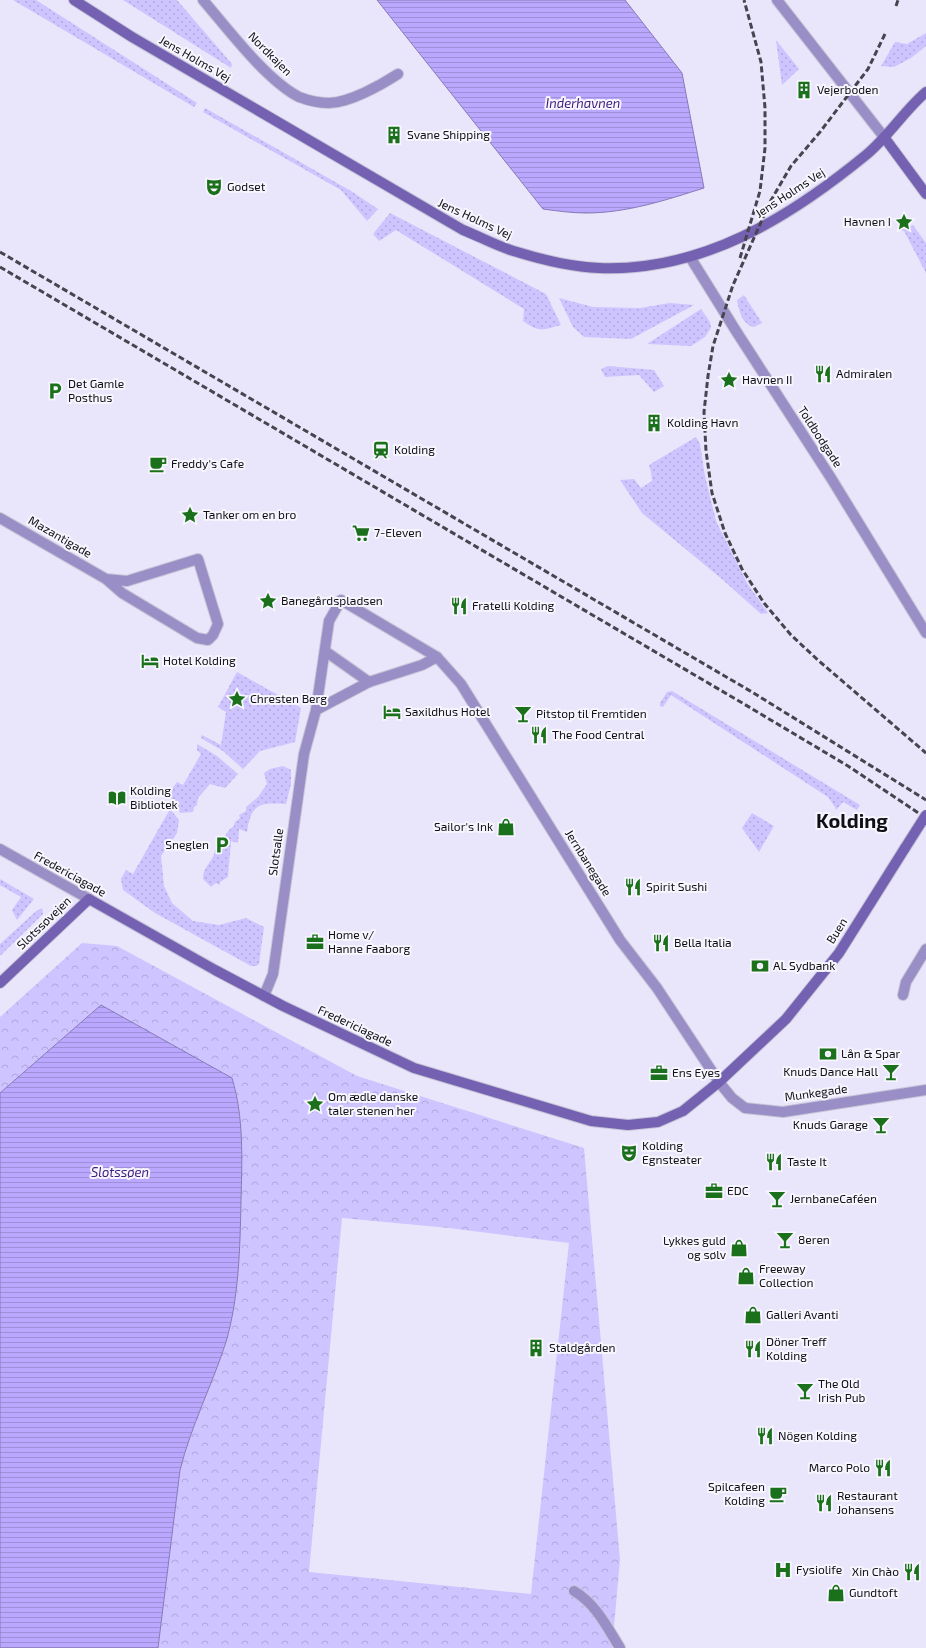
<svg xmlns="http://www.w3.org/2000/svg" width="926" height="1648" font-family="'Exo 2',sans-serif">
	<defs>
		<pattern id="grass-dots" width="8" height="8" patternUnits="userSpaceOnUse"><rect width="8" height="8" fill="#cec4ff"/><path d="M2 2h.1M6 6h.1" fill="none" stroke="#b0a7da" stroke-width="1.8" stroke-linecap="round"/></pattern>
		<pattern id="forest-crowns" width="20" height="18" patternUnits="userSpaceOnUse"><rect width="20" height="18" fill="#cec4ff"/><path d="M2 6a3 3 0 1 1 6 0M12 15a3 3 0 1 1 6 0" fill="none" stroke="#b0a7da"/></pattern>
		<pattern id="water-rules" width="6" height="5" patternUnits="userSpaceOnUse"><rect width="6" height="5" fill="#baa8fe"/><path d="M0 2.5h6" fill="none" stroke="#9f8fd9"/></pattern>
	</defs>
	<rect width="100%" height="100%" fill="#e9e6fb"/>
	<g fill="url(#grass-dots)">
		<polygon points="13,0 36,0 197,103 194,107"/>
		<polygon points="123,0 177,0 232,64 231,68"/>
		<polygon points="926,33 926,46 911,58 894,67 881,66 895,42 907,44"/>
		<polygon points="776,40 799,69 782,85"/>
		<polygon points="205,108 351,191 378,209 367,221 341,190 203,112"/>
		<path d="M 390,213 L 546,294 L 561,325 C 542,330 540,333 523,321 L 524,309 L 396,230 L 379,241 L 373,234 Z"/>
		<polygon points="913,225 926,243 926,273 904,231 901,230"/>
		<path d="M 744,295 L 762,323 L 754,327 C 742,325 739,310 737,300 Z"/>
		<polygon points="559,298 593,307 640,308 670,303 694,305 631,339 584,337 573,327"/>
		<polygon points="701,309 710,322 711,328 705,337 691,346 647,344"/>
		<polygon points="608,366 654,370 664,386 654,392 639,375 605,377 601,369"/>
		<polygon points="696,437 700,444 705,476 716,521 747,583 768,613 761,614 723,580 642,513 620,480 634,479 641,488 652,481 651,472 649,465"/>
		<polygon points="237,672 301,708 295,742 260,751 243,769 223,751 201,738 202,735 221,745 226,712 218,707"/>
		<polygon points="672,691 860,805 857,810 843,802 836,810 835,807 828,797 671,695 663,707 660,706 660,703 667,692"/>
		<polygon points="197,744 217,756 238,774 225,788 210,784 198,798 197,805 194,807 193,812 180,813 174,800 167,796 177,782 183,785 201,754 197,750"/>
		<path d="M 283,766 L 291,770 L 291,784 L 286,804 C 259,802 251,804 247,832 L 239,829 L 238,843 L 231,841 L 228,877 L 220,882 L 220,885 L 216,883 L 211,887 L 203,879 C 203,866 214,861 215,850 C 224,843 224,832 234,826 L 235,822 L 240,818 L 239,815 L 246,811 L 246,807 L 258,797 L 267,784 L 264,773 L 270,769 Z"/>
		<polygon points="170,809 179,820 177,833 161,856 164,886 172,903 193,921 219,925 246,918 264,927 259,964 256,966 251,966 155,913 123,890 121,879 126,870 133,874"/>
		<polygon points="752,813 774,826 759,852 742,828"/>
		<polygon points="0,879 34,899 17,920 12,910 21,897 0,885"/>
		<polygon points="42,908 43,914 0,956 0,944 35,912"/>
	</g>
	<path fill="url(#forest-crowns)" fill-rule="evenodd" d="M 82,943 L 117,946 L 357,1076 L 584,1148 L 620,1560 L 612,1648 L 158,1648 L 180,1470 L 187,1444 L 226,1342 L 233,1310 L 237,1281 L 240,1117 L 236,1091 L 232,1078 L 36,1062 L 0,1093 L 0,1017 ZM 342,1218 L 449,1228 L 569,1243 L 531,1594 L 309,1572 Z"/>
	<g fill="url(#water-rules)" stroke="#877ab8">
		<path d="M 377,0 L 625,0 L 682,73 L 704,188 C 666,200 627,213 586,213 C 572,213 558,211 543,209 Z"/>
		<path d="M 101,1005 L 232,1078 C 244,1117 242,1160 241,1201 C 240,1248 239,1297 226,1342 C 212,1385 191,1426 180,1470 L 158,1648 L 0,1648 L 0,1093 Z"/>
	</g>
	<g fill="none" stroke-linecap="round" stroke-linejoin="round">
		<g stroke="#c6c4d6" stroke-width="12">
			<g id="minor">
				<path d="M 203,0 C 228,29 266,80 299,97 C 307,100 320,103 329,103 C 349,103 381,85 398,74"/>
				<polyline points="777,0 884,137"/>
				<polyline points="690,257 736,331 831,478 926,633"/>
				<polyline points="0,518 106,579 122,593 197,638 208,640 213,635 218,624 198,559 127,581 106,579"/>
				<polyline points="325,651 369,682"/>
				<polyline points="316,710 369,682 422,665 437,657"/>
				<polyline points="0,849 89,899"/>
				<polyline points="903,995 906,982 926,949"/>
				<polyline points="264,996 273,974 304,754 316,710 329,621 341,600 437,657 461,684 620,940 657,988 719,1082 732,1098 745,1108 783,1112 926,1090"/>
				<path d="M 574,1591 C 596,1604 607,1627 620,1648"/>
			</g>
		</g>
		<g stroke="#c6c4d6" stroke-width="12">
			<g id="secondary">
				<path d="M 74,0 L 132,37 L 463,230 C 481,237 498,247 517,252 C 543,260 572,267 599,268 C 702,272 789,218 866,155 C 888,137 904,111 926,92"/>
				<polyline points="884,137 926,194"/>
				<polyline points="0,983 89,899 215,970 283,1006 414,1068 591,1121 628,1125 658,1122 683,1111 719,1082 786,1019 839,953 905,848"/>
			</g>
		</g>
		<use href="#minor" stroke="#998fc6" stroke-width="10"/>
		<use href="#secondary" stroke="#7461b2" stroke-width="10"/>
		<g stroke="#46454f" stroke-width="3" stroke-dasharray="6 3" stroke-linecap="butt">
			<polyline points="896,6 898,0"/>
			<polyline points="885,34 868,69 820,132 791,166 770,202 733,285 713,346 708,376 704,412 706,451 712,493 725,533 742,569 764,603 791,635 819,661 926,753"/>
			<polyline points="0,252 752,692 926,800"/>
			<polyline points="740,258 760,191 765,148 765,108 761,62 744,0"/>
			<polyline points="0,267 744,704 848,766 926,818"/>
		</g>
		<g stroke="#c6c4d6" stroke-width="12" stroke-linecap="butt">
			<polyline id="secondary-bridge" points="905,848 926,815"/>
		</g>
		<use href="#secondary-bridge" stroke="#7461b2" stroke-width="10"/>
	</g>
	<defs>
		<g id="building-bare" transform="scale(1.38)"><path d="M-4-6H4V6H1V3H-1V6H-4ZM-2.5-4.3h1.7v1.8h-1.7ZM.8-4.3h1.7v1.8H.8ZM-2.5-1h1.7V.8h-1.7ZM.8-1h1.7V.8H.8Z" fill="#1b711b" stroke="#f7f5fe" stroke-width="2.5" paint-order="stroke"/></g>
		<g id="theatre-bare" transform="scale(1.38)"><path d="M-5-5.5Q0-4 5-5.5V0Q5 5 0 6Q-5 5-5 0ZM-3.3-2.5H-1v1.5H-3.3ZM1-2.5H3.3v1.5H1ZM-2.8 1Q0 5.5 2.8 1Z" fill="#1b711b" stroke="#f7f5fe" stroke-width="2.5" paint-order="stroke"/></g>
		<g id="sight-bare" transform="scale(1.38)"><path d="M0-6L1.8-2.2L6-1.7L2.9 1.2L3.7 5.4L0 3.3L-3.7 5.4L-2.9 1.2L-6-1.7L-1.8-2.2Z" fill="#1b711b" stroke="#f7f5fe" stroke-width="2.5" paint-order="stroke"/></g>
		<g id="restaurant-bare" transform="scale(1.38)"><path d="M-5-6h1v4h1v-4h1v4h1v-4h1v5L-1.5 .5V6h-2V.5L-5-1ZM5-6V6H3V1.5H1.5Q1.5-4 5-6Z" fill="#1b711b" stroke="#f7f5fe" stroke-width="2.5" paint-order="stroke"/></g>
		<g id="parking-bare" transform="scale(1.38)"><path d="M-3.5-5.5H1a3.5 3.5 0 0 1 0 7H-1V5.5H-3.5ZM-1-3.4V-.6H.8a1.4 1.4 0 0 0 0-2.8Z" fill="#1b711b" stroke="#f7f5fe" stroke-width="2.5" paint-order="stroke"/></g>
		<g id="station-bare" transform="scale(1.38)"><path d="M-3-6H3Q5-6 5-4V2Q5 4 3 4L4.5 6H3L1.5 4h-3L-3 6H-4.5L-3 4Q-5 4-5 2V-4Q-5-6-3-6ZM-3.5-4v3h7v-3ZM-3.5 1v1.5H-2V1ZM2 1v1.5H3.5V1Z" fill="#1b711b" stroke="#f7f5fe" stroke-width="2.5" paint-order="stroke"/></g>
		<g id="cafe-bare" transform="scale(1.38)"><path d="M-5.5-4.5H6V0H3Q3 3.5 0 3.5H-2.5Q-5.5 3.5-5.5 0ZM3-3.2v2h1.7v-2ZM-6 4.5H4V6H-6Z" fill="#1b711b" stroke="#f7f5fe" stroke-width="2.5" paint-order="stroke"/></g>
		<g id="supermarket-bare" transform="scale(1.38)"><path d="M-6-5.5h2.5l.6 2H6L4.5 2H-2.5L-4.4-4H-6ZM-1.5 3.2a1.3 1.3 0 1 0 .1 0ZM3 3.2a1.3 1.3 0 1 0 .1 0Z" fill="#1b711b" stroke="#f7f5fe" stroke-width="2.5" paint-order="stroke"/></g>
		<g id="hotel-bare" transform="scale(1.38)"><path d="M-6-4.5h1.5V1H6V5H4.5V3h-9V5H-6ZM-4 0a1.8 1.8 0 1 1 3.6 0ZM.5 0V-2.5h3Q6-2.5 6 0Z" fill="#1b711b" stroke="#f7f5fe" stroke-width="2.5" paint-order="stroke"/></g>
		<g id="bar-bare" transform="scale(1.38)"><path d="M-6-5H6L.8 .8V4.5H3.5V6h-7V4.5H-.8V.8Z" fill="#1b711b" stroke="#f7f5fe" stroke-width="2.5" paint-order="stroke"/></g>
		<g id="library-bare" transform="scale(1.38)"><path d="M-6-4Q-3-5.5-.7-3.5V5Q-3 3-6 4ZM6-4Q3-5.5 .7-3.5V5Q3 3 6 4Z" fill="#1b711b" stroke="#f7f5fe" stroke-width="2.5" paint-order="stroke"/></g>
		<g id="shop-bare" transform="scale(1.38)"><path d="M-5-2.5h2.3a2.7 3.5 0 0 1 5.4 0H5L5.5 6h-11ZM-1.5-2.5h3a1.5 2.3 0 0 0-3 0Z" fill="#1b711b" stroke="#f7f5fe" stroke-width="2.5" paint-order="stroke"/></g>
		<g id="office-bare" transform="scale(1.38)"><path d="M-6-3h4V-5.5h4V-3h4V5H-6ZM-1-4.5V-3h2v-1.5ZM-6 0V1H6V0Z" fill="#1b711b" stroke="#f7f5fe" stroke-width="2.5" paint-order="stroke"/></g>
		<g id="bank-bare" transform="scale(1.38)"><path d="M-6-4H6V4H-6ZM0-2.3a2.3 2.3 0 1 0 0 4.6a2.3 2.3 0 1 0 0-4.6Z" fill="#1b711b" stroke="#f7f5fe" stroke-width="2.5" paint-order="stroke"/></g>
		<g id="hospital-bare" transform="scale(1.38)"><path d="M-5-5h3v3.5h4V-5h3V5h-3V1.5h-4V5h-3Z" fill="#1b711b" stroke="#f7f5fe" stroke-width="2.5" paint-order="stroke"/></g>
	</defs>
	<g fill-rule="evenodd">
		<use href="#building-bare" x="804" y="90"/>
		<use href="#building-bare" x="394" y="135"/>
		<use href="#theatre-bare" x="214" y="187"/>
		<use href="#sight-bare" x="904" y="222"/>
		<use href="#restaurant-bare" x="823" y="374"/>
		<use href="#sight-bare" x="729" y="380"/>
		<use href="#parking-bare" x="55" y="391"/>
		<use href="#building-bare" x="654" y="423"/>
		<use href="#station-bare" x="381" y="450"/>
		<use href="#cafe-bare" x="158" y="464"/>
		<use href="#sight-bare" x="190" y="515"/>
		<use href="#supermarket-bare" x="361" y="533"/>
		<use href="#sight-bare" x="268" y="601"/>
		<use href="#restaurant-bare" x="459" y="606"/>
		<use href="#hotel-bare" x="150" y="661"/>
		<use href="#sight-bare" x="237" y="699"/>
		<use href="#hotel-bare" x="392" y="712"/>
		<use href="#bar-bare" x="523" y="714"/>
		<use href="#restaurant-bare" x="539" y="735"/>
		<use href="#library-bare" x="117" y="798"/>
		<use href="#shop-bare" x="506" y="827"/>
		<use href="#parking-bare" x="222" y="845"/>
		<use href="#restaurant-bare" x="633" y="887"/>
		<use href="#office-bare" x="315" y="942"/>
		<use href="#restaurant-bare" x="661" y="943"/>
		<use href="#bank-bare" x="760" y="966"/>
		<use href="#bank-bare" x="828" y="1054"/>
		<use href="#bar-bare" x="891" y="1072"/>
		<use href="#office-bare" x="659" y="1073"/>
		<use href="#sight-bare" x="315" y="1104"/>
		<use href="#bar-bare" x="881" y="1125"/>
		<use href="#theatre-bare" x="629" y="1153"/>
		<use href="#restaurant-bare" x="774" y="1162"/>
		<use href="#office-bare" x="714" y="1191"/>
		<use href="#bar-bare" x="777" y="1199"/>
		<use href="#bar-bare" x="785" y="1240"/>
		<use href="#shop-bare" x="739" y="1248"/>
		<use href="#shop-bare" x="746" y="1276"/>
		<use href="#shop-bare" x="753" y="1315"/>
		<use href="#building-bare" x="536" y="1348"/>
		<use href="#restaurant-bare" x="753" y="1349"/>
		<use href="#bar-bare" x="805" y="1391"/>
		<use href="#restaurant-bare" x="765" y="1436"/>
		<use href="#restaurant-bare" x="883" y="1468"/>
		<use href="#cafe-bare" x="778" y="1494"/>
		<use href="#restaurant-bare" x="824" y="1503"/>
		<use href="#hospital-bare" x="783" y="1570"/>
		<use href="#restaurant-bare" x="912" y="1572"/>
		<use href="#shop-bare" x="836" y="1593"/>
	</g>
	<g text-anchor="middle" stroke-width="4" stroke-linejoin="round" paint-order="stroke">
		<g font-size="12" fill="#100f15" stroke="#f7f5fe">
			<text transform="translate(270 54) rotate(45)" y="4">Nordkajen</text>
			<text transform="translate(195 59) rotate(30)" y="4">Jens Holms Vej</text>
			<text transform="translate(790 193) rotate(-33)" y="4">Jens Holms Vej</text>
			<text transform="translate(475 219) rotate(25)" y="4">Jens Holms Vej</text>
			<text transform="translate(820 437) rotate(57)" y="4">Toldbodgade</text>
			<text transform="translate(60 537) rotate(30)" y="4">Mazantigade</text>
			<text transform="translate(276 852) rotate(-82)" y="4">Slotsalle</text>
			<text transform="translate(588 863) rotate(58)" y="4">Jernbanegade</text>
			<text transform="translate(70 874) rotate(29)" y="4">Fredericiagade</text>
			<text transform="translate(44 923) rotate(-44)" y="4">Slotssøvejen</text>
			<text transform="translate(837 931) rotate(-58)" y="4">Buen</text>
			<text transform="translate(355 1026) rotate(25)" y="4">Fredericiagade</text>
			<text transform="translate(816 1093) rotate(-8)" y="4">Munkegade</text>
		</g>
		<g font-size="12" fill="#100f15" stroke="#f7f5fe" text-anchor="start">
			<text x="817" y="94">Vejerboden</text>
			<text x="407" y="139">Svane Shipping</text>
			<text x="227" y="191">Godset</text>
			<text x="891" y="226" text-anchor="end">Havnen I</text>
			<text x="836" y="378">Admiralen</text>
			<text x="742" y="384">Havnen II</text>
			<text x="68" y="388">Det Gamle<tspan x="68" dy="14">Posthus</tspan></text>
			<text x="667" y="427">Kolding Havn</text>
			<text x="394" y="454">Kolding</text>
			<text x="171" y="468">Freddy's Cafe</text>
			<text x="203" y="519">Tanker om en bro</text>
			<text x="374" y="537">7-Eleven</text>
			<text x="281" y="605">Banegårdspladsen</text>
			<text x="472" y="610">Fratelli Kolding</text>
			<text x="163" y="665">Hotel Kolding</text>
			<text x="250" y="703">Chresten Berg</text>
			<text x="405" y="716">Saxildhus Hotel</text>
			<text x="536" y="718">Pitstop til Fremtiden</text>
			<text x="552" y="739">The Food Central</text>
			<text x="130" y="795">Kolding<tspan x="130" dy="14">Bibliotek</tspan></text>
			<text x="493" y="831" text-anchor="end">Sailor's Ink</text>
			<text x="209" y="849" text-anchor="end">Sneglen</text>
			<text x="646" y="891">Spirit Sushi</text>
			<text x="328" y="939">Home v/<tspan x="328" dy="14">Hanne Faaborg</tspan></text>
			<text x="674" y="947">Bella Italia</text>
			<text x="773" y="970">AL Sydbank</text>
			<text x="841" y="1058">Lån &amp; Spar</text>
			<text x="878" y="1076" text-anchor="end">Knuds Dance Hall</text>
			<text x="672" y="1077">Ens Eyes</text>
			<text x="328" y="1101">Om ædle danske<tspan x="328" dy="14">taler stenen her</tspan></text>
			<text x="868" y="1129" text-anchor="end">Knuds Garage</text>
			<text x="642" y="1150">Kolding<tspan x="642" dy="14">Egnsteater</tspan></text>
			<text x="787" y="1166">Taste It</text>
			<text x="727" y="1195">EDC</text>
			<text x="790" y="1203">JernbaneCaféen</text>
			<text x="798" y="1244">8eren</text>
			<text x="726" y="1245" text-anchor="end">Lykkes guld<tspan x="726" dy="14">og sølv</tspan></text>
			<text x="759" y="1273">Freeway<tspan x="759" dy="14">Collection</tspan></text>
			<text x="766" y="1319">Galleri Avanti</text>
			<text x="766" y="1346">Döner Treff<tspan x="766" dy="14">Kolding</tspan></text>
			<text x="549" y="1352">Staldgården</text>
			<text x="818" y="1388">The Old<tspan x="818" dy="14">Irish Pub</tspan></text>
			<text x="778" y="1440">Nögen Kolding</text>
			<text x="870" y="1472" text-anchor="end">Marco Polo</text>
			<text x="765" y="1491" text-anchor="end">Spilcafeen<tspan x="765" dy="14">Kolding</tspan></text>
			<text x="837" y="1500">Restaurant<tspan x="837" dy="14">Johansens</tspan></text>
			<text x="796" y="1574">Fysiolife</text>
			<text x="899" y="1576" text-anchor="end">Xin Chào</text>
			<text x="849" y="1597">Gundtoft</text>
		</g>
		<g font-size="13" font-style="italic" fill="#3e1b7d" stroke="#f7f5fe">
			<text x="583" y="108">Inderhavnen</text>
			<text x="120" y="1177">Slotssøen</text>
		</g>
		<g font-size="20" font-weight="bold" fill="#100f15" stroke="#f7f5fe">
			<text x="852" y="828">Kolding</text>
		</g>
	</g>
</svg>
